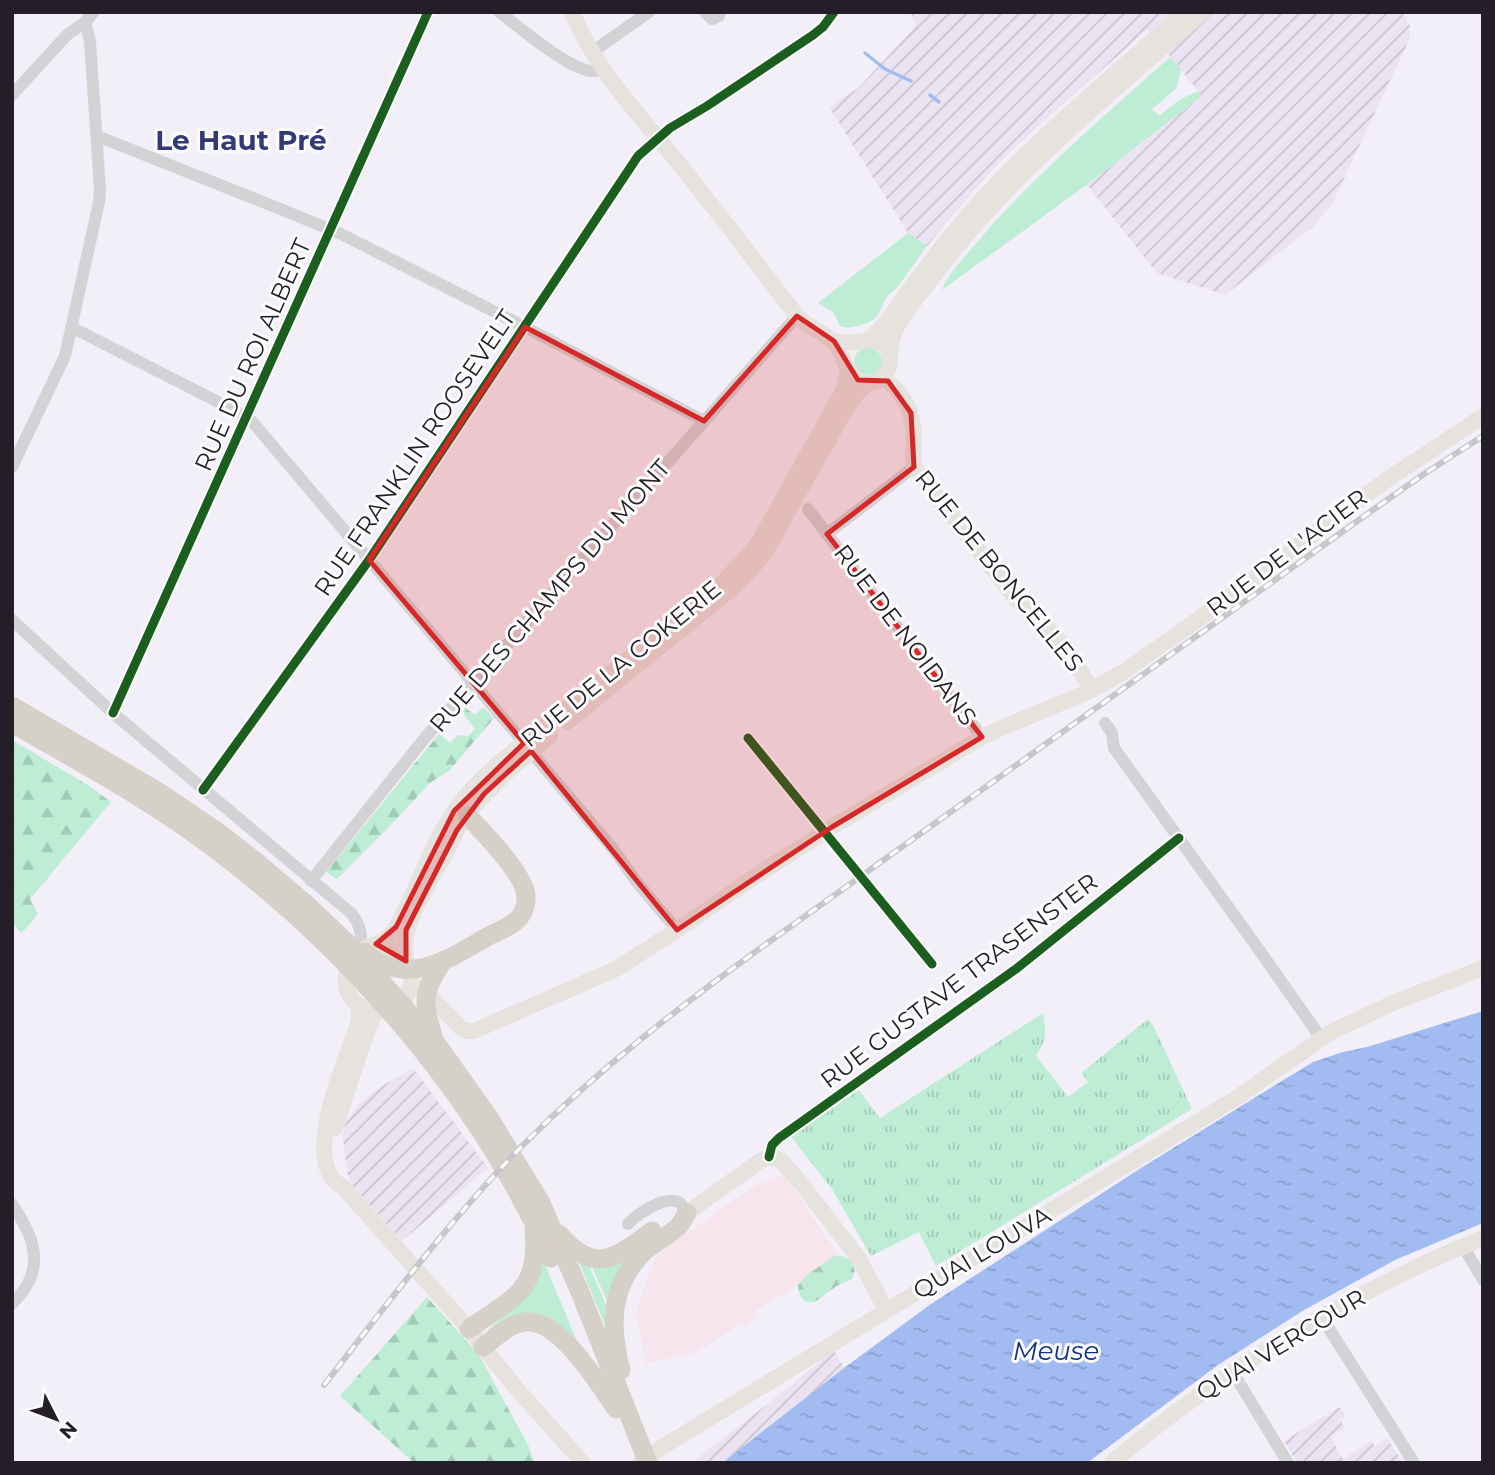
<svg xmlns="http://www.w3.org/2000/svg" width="1495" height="1475" font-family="Montserrat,sans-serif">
	<defs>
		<pattern id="industrial-furrows" width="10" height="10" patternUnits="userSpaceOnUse" patternTransform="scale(1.75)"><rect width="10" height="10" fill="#ebe3f2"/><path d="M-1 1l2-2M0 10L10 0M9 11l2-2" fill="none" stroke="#c9c2d0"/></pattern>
		<pattern id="forest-firs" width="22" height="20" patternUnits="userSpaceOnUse" patternTransform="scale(1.75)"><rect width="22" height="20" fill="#beecd5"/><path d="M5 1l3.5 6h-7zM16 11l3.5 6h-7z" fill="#a3cab7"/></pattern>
		<pattern id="park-tufts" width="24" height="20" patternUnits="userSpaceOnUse" patternTransform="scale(1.75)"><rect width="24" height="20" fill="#beecd5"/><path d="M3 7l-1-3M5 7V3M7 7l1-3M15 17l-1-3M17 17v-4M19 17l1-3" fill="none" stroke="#a3cab7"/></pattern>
		<pattern id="water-ripples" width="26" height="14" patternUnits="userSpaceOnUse" patternTransform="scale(1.75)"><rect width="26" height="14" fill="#a2bbf0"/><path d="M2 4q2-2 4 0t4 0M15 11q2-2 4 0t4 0" fill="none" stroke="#8ba0ce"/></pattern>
	</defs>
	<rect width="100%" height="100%" fill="#f3eff8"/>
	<g fill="url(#industrial-furrows)">
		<polygon points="910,12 1400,12 1406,17 1410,26 1410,38 1331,206 1310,229 1225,295 1157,273 1087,185 1202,96 1148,29 1032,132 1001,161 977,187 927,246 908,233 829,107 858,88 902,41 916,25"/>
		<polygon points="413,1068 488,1168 402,1241 352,1185 347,1173 343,1137 344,1127 347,1120 359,1104 377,1089"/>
		<polygon points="834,1350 844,1368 722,1463 691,1463 765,1406"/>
		<polygon points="1339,1407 1346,1416 1340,1420 1345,1428 1330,1437 1343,1459 1371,1441 1375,1446 1387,1438 1403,1463 1297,1463 1284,1441"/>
	</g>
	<polygon fill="#f6e5ec" points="784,1174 841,1259 755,1311 758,1318 745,1327 740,1324 700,1350 687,1355 646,1363 636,1312 654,1260 660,1252 754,1186"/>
	<g fill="#beecd5">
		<path d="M 1170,57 L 1181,70 L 1176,89 L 1152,109 L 1159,116 L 1179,100 L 1198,91 L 1202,96 L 1089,183 L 942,290 C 948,274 962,260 973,247 C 1032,177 1102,118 1170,57 Z"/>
		<path d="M 908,233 L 927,246 L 896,289 C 874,303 889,319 857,326 C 850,328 846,328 840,326 L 833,312 L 818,303 Z"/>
		<path d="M 870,347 C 892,356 883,379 860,374 C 850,360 853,350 870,347 Z"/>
		<polygon points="627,1254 607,1301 591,1264"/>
		<polygon points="578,1260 587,1261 606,1305 605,1325"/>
		<polygon points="541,1262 544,1262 579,1346 556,1328 490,1332 488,1330 510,1311"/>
	</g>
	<g fill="url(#forest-firs)">
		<polygon points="464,707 475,715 483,707 494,718 449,771 431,782 387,829 337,879 326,872 439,734 450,743 458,735 468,736 475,729 464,715"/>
		<polygon points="12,740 91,787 111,802 30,899 38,914 28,926 21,933 12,923"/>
		<path d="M 834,1256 L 843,1256 L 851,1261 L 855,1271 L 852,1279 C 845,1282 837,1285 831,1290 C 826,1293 822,1298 816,1301 C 804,1306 798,1296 798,1285 L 807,1275 Z"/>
		<polygon points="427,1297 479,1355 528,1445 535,1463 414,1463 340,1396"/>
	</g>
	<path fill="url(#park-tufts)" d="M 1043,1013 C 1046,1033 1047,1039 1036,1056 L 1068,1097 L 1088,1082 L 1081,1073 L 1148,1019 L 1153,1025 L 1192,1109 L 936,1266 L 919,1232 L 871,1256 L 832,1189 L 791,1137 L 859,1090 L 880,1118 Z"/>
	<polygon fill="url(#water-ripples)" points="1483,1011 1483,1223 1395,1260 1304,1310 1218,1365 1087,1463 722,1463 844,1368 931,1304 1141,1168 1280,1082 1313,1062 1343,1052 1367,1047"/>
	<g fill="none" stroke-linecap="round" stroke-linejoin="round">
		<g stroke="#a2bbf0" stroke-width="3.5">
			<polyline points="865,53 885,69 911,81"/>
			<polyline points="930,95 939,102"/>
		</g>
		<g stroke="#d3d2d5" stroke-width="12">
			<path d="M 499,12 C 521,28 565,67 591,71 C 597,71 596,71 601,68"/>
			<polyline points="705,12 712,19 719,16 720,12"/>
			<polyline points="592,52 649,12"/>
			<polyline points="12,95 67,35 85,22 94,12"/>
			<polyline points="97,136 278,208 341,234 525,327 704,421"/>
			<polyline points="71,327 232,409 247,417 256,426 524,743"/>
			<polyline points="12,467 65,356 99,202 100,190 90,41 85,22"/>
			<polyline points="914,467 827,534 982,737"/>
			<polyline points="808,509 827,534"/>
			<path d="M 12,620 L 113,713 L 351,913 C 362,927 362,935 360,952"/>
			<polyline points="113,713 428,12"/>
			<polyline points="1105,723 1112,733 1114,748 1257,947 1321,1038"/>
			<polyline points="531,752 614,850 636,881 677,930"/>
			<polyline points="203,790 369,560 638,156 670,128 707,106 813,35 823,27 834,12"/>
			<polyline points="311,881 424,739 458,700 797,316"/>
			<polyline points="769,1157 772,1145 779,1138 1016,969 1179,838"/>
			<path d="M 12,1204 C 29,1230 44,1257 26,1287 C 22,1293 17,1299 12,1304"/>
			<path d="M 628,1224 C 637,1214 666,1194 680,1203 C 683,1206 685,1209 687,1213"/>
			<polyline points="1463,1246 1483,1280"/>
			<polyline points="1321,1316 1414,1463"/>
			<polyline points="1232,1371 1288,1463"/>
		</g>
		<g stroke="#e6e2de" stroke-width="16">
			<path d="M 572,12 C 595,69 638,113 676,160 C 717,211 757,264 797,316 C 808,327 829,335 836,345 C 844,355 846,375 859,381 C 885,393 904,352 877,341 C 869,338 863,342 856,342 C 848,343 841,342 834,341"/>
			<path d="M 869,339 C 887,326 896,308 909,290 C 930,262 952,234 975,207 C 1039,136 1114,75 1185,12"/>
			<path d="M 890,355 C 891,348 891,341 894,334 C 900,317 918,296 930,281 C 1006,177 1107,97 1203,12"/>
			<path d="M 884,377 C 906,398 913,409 914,439 C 914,449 912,458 914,467 L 1016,599 L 1056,636 L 1068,651 L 1092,690"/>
			<polyline points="567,722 729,591 750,571 767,549 847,407 856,395 868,383"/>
			<path d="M 376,944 L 383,941 L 394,931 C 417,892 429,847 455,810 C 467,792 483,777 499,763 L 721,584 L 747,557 L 761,538 L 843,391 L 848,369"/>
			<path d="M 376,944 C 401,946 420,972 407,995 C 386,1031 328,1002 351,963 C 357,953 365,947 376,944 Z"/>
			<path d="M 406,961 C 399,929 423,897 436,869 L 442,861 L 457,830 L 473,807 L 508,771 L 550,736"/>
			<polyline points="411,985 424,990 461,1028 467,1031 474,1031 616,969 677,930 756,876 832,827 982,737 997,730 1092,690 1123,672 1189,626 1388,479 1483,416"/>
			<path d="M 359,1006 L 359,1020 L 356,1030 C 343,1065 311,1140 330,1175 C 332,1180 337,1183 342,1186 L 469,1329 L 516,1388 L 583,1463"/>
			<polyline points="335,1128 363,1043 375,1012"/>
			<polyline points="687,1213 760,1161 769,1157 781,1160 800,1182 859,1259 886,1310"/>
			<polyline points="640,1463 664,1446 1238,1097 1331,1032 1393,1003 1483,968"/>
			<path d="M 1111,1463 C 1190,1397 1275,1340 1367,1292 C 1405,1272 1443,1254 1483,1238"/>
		</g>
		<g stroke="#d6d1c8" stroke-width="19">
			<polyline points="12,706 162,794 218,832 259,864 306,904 347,943 436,1043 488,1116 541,1203 580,1292 648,1463"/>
			<path d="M 12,723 C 79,762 149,799 211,846 C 354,953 476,1095 551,1258"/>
			<path d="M 364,952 C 375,961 387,968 402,969 C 433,972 462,951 487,937 C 496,932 508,928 516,921 C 522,916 527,906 526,897 C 526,875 483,832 467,815"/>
			<path d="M 434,1039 C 423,1003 421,992 444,960"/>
			<path d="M 559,1234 C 595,1276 615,1258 652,1231"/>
			<path d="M 469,1329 C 512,1298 540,1292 534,1230"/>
			<path d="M 483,1347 C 495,1338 510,1323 525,1322 C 559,1318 599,1384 616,1409"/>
			<path d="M 621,1370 C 609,1325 610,1282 647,1249 C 657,1241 669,1235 678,1227 C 682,1223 684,1217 687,1213"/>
		</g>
		<g stroke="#c7c6c8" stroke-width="6">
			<path id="rail" d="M 324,1385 C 388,1303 451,1218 525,1143 C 598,1070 679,1007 762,947 L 1370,512 L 1424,474 L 1483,436"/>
		</g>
		<use href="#rail" stroke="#fcfcfc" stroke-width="3.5" stroke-dasharray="10" stroke-linecap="butt"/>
		<g stroke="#fcfcfc" stroke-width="13">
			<g id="cycleway">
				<polyline points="113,713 428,12"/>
				<polyline points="748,738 932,964"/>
				<polyline points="203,790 369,560 638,156 670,128 707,106 813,35 823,27 834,12"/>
				<polyline points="769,1157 772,1145 779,1138 1016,969 1179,838"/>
			</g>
		</g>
		<use href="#cycleway" stroke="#1b5e20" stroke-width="9"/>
	</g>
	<path fill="#d62828" fill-opacity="0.2" stroke="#d62828" stroke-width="5" stroke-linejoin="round" d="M 797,316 L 834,341 L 858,380 L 888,381 L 911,413 L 914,467 L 827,534 L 982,737 L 832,827 L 677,930 L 531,751 L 484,794 L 457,830 L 406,930 L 406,961 L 376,944 L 396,927 L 454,811 L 524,743 L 369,560 L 525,327 L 704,421 Z"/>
	<g text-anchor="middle" stroke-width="6" stroke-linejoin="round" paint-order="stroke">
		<g font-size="24" fill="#231e28" stroke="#fcfcfc">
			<text transform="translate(253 355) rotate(-66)" y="8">RUE DU ROI ALBERT</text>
			<text transform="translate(415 453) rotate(-56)" y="8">RUE FRANKLIN ROOSEVELT</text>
			<text transform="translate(1287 553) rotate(-37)" y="8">RUE DE L'ACIER</text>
			<text transform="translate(999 571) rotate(51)" y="8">RUE DE BONCELLES</text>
			<text transform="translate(550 596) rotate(-49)" y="8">RUE DES CHAMPS DU MONT</text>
			<text transform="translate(905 635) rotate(53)" y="8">RUE DE NOIDANS</text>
			<text transform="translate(621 664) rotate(-39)" y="8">RUE DE LA COKERIE</text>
			<text transform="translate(959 981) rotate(-37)" y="8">RUE GUSTAVE TRASENSTER</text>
			<text transform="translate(982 1253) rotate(-31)" y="8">QUAI LOUVA</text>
			<text transform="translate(1281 1345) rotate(-31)" y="8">QUAI VERCOUR</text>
		</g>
		<g font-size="26" font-style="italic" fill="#103385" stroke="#fcfcfc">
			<text x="1056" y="1360">Meuse</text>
		</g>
		<g font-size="28" font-weight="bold" fill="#333a75" stroke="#fcfcfc">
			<text x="241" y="150">Le Haut Pré</text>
		</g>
	</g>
	<rect width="1495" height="1475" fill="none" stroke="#231e28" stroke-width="28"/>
	<g transform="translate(56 1419) rotate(132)" stroke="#fcfcfc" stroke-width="5" paint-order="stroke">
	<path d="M0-5L12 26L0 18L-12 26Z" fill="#231e28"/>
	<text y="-10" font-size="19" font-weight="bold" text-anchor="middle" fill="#231e28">N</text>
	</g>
</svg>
